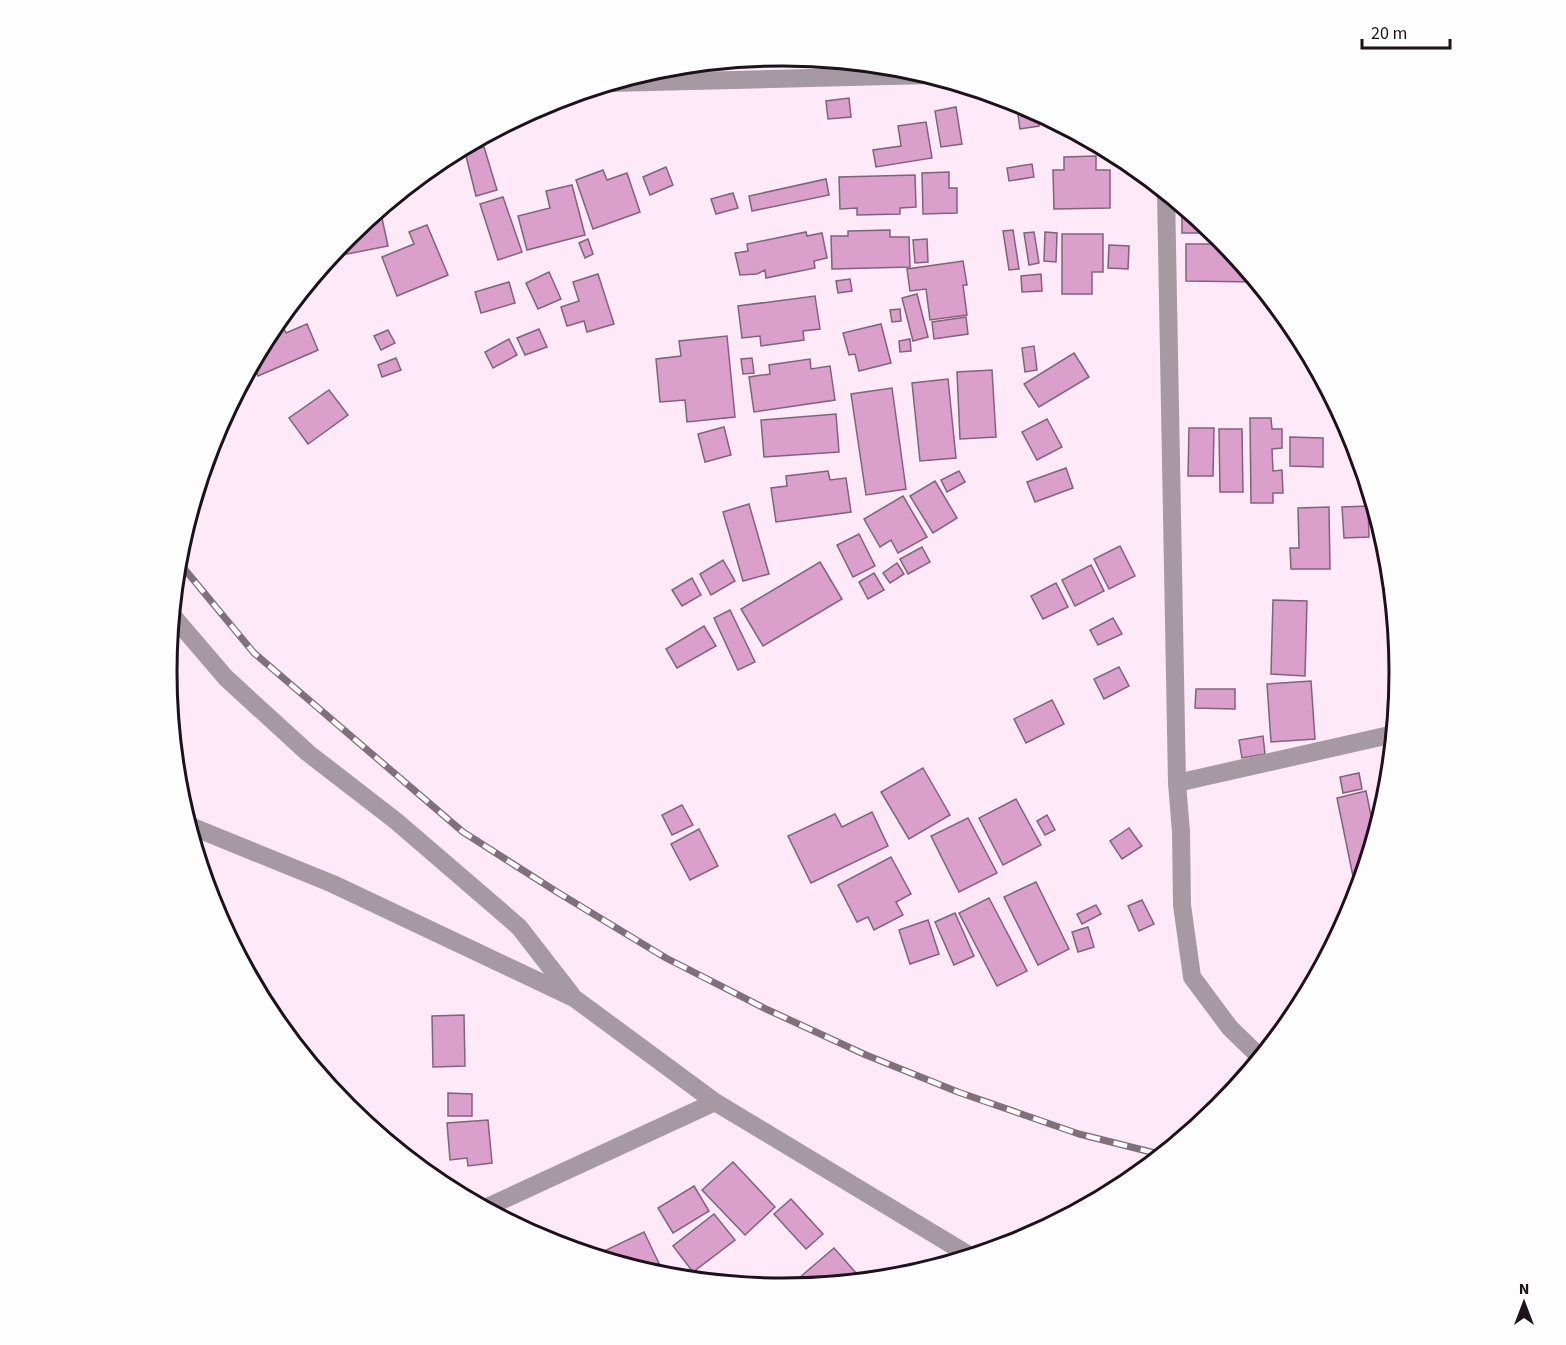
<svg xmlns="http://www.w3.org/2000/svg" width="1566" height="1345" font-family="'Source Sans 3',sans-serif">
	<rect width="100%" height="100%" fill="#fee9f8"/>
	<g fill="#da9fca" stroke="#816379" stroke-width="1.5">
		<polygon points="849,98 851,117 828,119 826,101"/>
		<polygon points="956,107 962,144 941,147 935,111"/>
		<polygon points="1037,112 1039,126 1020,129 1018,115"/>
		<polygon points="926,122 932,158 876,167 873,150 901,146 898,126"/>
		<polygon points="484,147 497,190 476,196 465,152"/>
		<polygon points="1096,156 1096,170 1110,170 1110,208 1054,209 1053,170 1064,170 1064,157"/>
		<polygon points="1032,164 1034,177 1009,181 1007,168"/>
		<polygon points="666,167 673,185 650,195 643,177"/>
		<polygon points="603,170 607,180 627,173 640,212 593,229 576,180"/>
		<polygon points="949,172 949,188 957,188 957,213 923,214 922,173"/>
		<polygon points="915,175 916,207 900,208 900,214 857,215 857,208 840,209 839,177"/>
		<polygon points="826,179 829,195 752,211 749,196"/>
		<polygon points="572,185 585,235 527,250 518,216 550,208 546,191"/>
		<polygon points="733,193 738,208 716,214 711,199"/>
		<polygon points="503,197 522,252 498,260 480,204"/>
		<polygon points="1182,206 1201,221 1200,233 1182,233"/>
		<polygon points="380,209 388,246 337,256 336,250 347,236"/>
		<polygon points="427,225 448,275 397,296 382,257 414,244 409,232"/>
		<polygon points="890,230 890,237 909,237 910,267 832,269 831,236 848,236 848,231"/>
		<polygon points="1013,230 1019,269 1009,270 1003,231"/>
		<polygon points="806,232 807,236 822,233 827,258 814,261 815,268 766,278 765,270 757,274 740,275 735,253 748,251 747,244"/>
		<polygon points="1034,232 1039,263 1029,265 1024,233"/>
		<polygon points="1045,232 1057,233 1056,262 1044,261"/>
		<polygon points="1062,234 1103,234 1103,272 1092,272 1092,294 1062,294"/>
		<polygon points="588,239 593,254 585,258 579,243"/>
		<polygon points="927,239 928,262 915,263 913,240"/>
		<polygon points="1186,244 1226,244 1257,282 1186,281"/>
		<polygon points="1109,245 1129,246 1128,269 1108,268"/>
		<polygon points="963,261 967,285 963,285 967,315 930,320 926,289 910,291 907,269"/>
		<polygon points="549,272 561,299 538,309 526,283"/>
		<polygon points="598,274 614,324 587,332 584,321 567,326 561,307 579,301 573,282"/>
		<polygon points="1041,274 1042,291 1022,292 1021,276"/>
		<polygon points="850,279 852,291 838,293 836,281"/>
		<polygon points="509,282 515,303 481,313 475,292"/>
		<polygon points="917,294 928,337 913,341 902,298"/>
		<polygon points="815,296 820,329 803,331 804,340 761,346 760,336 742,338 738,306"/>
		<polygon points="900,309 901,321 892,322 890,310"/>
		<polygon points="966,317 968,334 934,339 932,322"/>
		<polygon points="279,318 286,333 307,324 318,350 258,376 252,363 262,344 271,340 268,334"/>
		<polygon points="881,324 891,363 859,371 855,354 849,355 843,333"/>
		<polygon points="539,329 547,347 525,355 517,338"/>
		<polygon points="388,330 395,343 381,350 374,336"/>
		<polygon points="727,336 735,417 687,422 685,400 660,402 656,359 681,356 679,341"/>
		<polygon points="509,339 517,355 493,368 485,352"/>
		<polygon points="910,339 911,351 900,352 899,341"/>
		<polygon points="1034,346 1037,370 1025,372 1022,348"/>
		<polygon points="1074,353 1089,377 1039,407 1024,384"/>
		<polygon points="396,358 401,370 382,377 378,365"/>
		<polygon points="752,358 754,373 743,374 741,359"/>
		<polygon points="810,359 811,369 830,366 835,400 754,412 749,377 770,374 769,365"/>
		<polygon points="992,370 996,437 960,439 957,372"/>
		<polygon points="948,379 956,458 920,461 912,383"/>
		<polygon points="892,388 906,489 866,495 851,394"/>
		<polygon points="329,390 348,415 308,444 289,418"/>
		<polygon points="836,414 839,452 764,457 761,420"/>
		<polygon points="1250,418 1271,418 1272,429 1282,429 1282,448 1272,449 1273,471 1282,470 1283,493 1273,493 1273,503 1251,503"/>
		<polygon points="1047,419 1062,447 1037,460 1022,432"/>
		<polygon points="724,427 731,455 705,462 698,434"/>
		<polygon points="1189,428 1214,428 1213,476 1188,476"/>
		<polygon points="1219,429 1242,429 1243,492 1220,492"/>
		<polygon points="1290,437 1323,438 1323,467 1290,466"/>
		<polygon points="1066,468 1073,488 1035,502 1027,482"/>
		<polygon points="828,471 830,480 846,478 851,512 776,522 771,488 787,486 786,476"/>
		<polygon points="959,471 965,482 947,492 941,480"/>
		<polygon points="935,481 957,518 933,533 910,496"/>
		<polygon points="903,496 927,537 898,553 891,540 880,547 864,519"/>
		<polygon points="749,504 769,574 743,581 723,512"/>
		<polygon points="1368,506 1369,537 1344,538 1342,507"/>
		<polygon points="1329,507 1330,569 1291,569 1290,548 1299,548 1298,508"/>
		<polygon points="859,534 875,566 853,577 837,545"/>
		<polygon points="1120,546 1135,576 1109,589 1094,559"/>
		<polygon points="922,547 930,562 908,574 900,559"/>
		<polygon points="723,560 735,581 711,595 700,574"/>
		<polygon points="820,562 842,599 763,646 741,609"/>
		<polygon points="897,563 904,574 890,583 883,573"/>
		<polygon points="1091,565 1104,591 1075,606 1062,580"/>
		<polygon points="874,573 884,590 868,599 859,582"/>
		<polygon points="692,578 701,595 682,606 672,590"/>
		<polygon points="1056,583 1068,607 1043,619 1031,596"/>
		<polygon points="1273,600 1307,601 1305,676 1271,674"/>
		<polygon points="730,610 755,662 738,670 714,618"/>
		<polygon points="1113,618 1122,634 1098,645 1090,630"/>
		<polygon points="704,626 716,646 677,668 666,649"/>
		<polygon points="1119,667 1129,686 1104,699 1094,679"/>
		<polygon points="1311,681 1315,739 1271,742 1267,684"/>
		<polygon points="1196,689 1235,689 1235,709 1195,708"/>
		<polygon points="1052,700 1064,724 1026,743 1014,719"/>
		<polygon points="1263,736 1265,754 1242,758 1239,740"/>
		<polygon points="923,768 950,815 909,839 881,792"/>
		<polygon points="1359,773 1362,789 1343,793 1340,777"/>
		<polygon points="1366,791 1375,835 1357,896 1337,798"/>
		<polygon points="1016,799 1041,845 1003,865 979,818"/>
		<polygon points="682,805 693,825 672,835 662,815"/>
		<polygon points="872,812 888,846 811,883 788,836 835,814 842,827"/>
		<polygon points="1047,815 1055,830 1045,835 1037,821"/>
		<polygon points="968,818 997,873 959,892 931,836"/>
		<polygon points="1129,828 1142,846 1122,859 1110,841"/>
		<polygon points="699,829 718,866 690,880 671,844"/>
		<polygon points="891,857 911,894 896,902 903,915 874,930 868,917 857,922 838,885"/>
		<polygon points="1036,882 1069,949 1038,965 1004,897"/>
		<polygon points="989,898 1027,971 997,986 959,913"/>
		<polygon points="1142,900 1154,924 1139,931 1128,906"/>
		<polygon points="1096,905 1101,914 1082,924 1077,914"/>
		<polygon points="955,913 974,956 954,965 935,922"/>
		<polygon points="928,920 939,954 910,964 899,930"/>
		<polygon points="1088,927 1094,947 1078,952 1072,932"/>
		<polygon points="464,1015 465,1066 433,1067 432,1016"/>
		<polygon points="448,1093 472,1094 472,1116 448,1116"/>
		<polygon points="488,1120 492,1163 468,1166 467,1158 450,1160 447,1123"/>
		<polygon points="733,1162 775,1207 745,1235 702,1190"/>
		<polygon points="694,1186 709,1211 673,1233 658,1208"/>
		<polygon points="791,1199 823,1234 806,1249 774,1214"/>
		<polygon points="714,1214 735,1240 693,1272 673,1246"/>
		<polygon points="644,1232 666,1278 603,1260 600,1253"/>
		<polygon points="834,1248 864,1282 807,1287 799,1278"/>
	</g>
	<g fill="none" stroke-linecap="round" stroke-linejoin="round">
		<g stroke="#a799a3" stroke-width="18">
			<polyline points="610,83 929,75"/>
			<polyline points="1166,193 1175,676 1177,783 1181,832 1182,905 1192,977 1230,1028 1261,1058"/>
			<polyline points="172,615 226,678 308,753 396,821 519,927 571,994"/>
			<polyline points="1177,783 1394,734"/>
			<polyline points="188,825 333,884 574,998 715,1102 972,1257"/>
			<polyline points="483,1209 715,1102"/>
		</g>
		<g stroke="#80707c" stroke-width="7">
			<polyline id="rail" points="177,560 254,653 463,832 557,892 666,958 766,1009 866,1055 958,1092 1079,1134 1163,1155"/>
		</g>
		<use href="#rail" stroke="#fdfdfd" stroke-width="4.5" stroke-dasharray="14" stroke-linecap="butt"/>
	</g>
	<path d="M0 0H1566V1345H0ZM177 672a606 606 0 1 1 1212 0a606 606 0 1 1-1212 0Z" fill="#fdfdfd" fill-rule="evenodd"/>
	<path fill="none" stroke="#1d111a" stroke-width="3" d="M177 672a606 606 0 1 1 1212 0a606 606 0 1 1-1212 0Z"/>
	<g transform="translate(1524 1303)" stroke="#fdfdfd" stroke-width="4.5" paint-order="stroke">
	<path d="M0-4.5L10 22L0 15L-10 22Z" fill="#1d111a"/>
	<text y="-9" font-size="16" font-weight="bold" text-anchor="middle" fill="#1d111a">N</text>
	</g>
	<path d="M1362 39v9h88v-9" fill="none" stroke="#1d111a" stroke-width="3"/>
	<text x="1371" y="39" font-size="18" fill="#1d111a" stroke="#fdfdfd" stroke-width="4.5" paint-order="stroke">20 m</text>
</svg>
